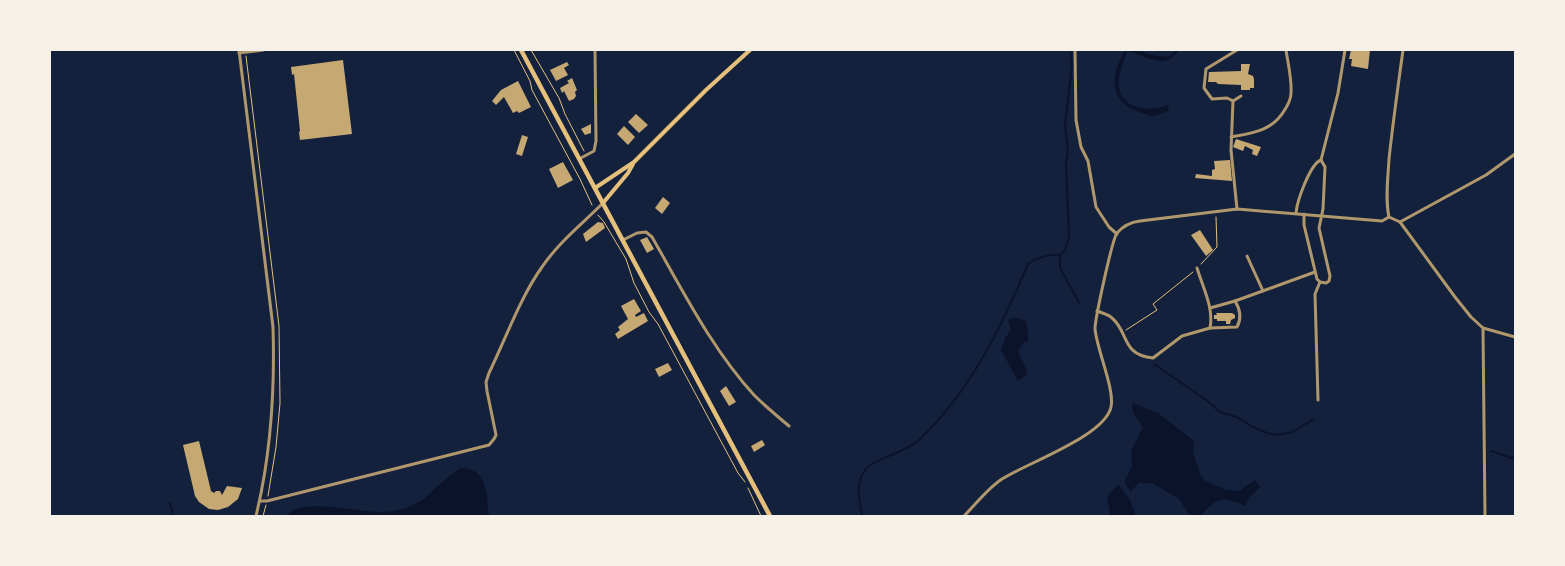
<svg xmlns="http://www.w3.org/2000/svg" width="1565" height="566" font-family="'Nunito Sans',sans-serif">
	<rect width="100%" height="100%" fill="#14213d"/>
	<g fill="#0b132b">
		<path d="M 1125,50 L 1138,50 L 1152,55 L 1167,57 L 1170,56 L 1175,50 L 1179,50 C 1176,54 1172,59 1167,60 C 1156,64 1139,54 1128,51 C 1124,57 1123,63 1121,69 C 1110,104 1140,115 1168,105 L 1169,111 C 1164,112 1159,115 1154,116 C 1149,116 1143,113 1139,112 C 1107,100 1111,75 1125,50 Z"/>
		<polygon points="1016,317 1026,321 1028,333 1028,341 1024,342 1018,351 1026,369 1027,374 1018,381 1001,350 1005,338 1011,330 1008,320"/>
		<path d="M 1132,403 L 1158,413 L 1194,441 L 1193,452 L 1200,474 L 1204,480 L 1226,490 L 1239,491 L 1255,480 L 1260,487 L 1250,497 L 1245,506 C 1223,496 1216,497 1201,516 L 1190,516 L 1179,499 L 1152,483 L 1139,483 L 1130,492 L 1124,481 L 1132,466 L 1131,451 L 1143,427 L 1133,413 Z"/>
		<path d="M 461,468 C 489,469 486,494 489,516 L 287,516 C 298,496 362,513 383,512 C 426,510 430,487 461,468 Z"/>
		<polygon points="1118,484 1130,500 1136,516 1107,516 1110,513 1107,497"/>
	</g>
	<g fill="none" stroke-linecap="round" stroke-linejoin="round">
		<g stroke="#0b132b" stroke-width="2">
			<polyline points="1060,255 1065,250 1069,237 1066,163 1068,151 1065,125 1072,65 1070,50"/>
			<polyline points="1060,255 1060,268 1080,304"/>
			<polyline points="1154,364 1209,402 1220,412 1237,417 1253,427 1267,433 1277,435 1292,432 1314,419"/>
			<polyline points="1491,451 1512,458 1515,457"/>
			<polyline points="170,503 173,516"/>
			<path d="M 862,516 C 860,500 854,483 866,469 C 874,459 906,452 919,440 C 970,392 1001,328 1028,264 C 1036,258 1049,254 1060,255"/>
		</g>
	</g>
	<g fill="#c6a872">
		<polygon points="1351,50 1370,50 1368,69 1351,66 1352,59 1349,59"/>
		<polygon points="343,60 352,134 300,140 299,132 300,131 294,74 292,75 291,67"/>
		<polygon points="567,62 569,65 564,68 568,75 556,81 550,70"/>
		<polygon points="1241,64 1250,64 1248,74 1253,76 1254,79 1254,88 1250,88 1250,90 1241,90 1241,85 1218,84 1216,82 1208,82 1209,72 1241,71"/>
		<polygon points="572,78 577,90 575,92 576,96 574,99 569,101 564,91 562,93 560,88 569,83 567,81"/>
		<polygon points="518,81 531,107 519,113 517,111 513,113 504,97 496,105 492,101 501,90"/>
		<polygon points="636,114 648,125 639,133 628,122"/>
		<polygon points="591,124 591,133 585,135 581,129"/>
		<polygon points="624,126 635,137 628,145 617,134"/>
		<polygon points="522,135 528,137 522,156 516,154"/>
		<polygon points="1236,139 1261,147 1257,156 1252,154 1253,150 1245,146 1243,151 1233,147"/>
		<polygon points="1230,160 1232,181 1195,178 1196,174 1212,176 1212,170 1215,169 1214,161"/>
		<polygon points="563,162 573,180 558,188 549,169"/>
		<polygon points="663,197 670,203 662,214 655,208"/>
		<polygon points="598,222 603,223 605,228 586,242 583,234"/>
		<polygon points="1200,230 1213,250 1206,256 1191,235"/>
		<polygon points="647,237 654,249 647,253 640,240"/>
		<polygon points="634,299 641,311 635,315 636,317 644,313 648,321 618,339 615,334 620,330 618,327 628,319 621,306"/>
		<polygon points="1216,313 1232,313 1235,315 1235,318 1231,320 1230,324 1226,324 1226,321 1217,321 1217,319 1214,319 1214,315 1217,315"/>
		<polygon points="668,363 672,370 659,377 655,369"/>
		<polygon points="726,386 736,402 729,406 720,391"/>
		<polygon points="762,440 765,445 754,452 751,446"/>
		<polygon points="199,441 211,491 214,493 216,491 220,491 222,495 227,486 242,488 238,499 228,507 218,510 209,509 199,502 195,496 183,445"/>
	</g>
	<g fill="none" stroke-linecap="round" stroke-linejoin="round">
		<g stroke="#e5c07b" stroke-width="1">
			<polyline points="514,50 530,81 532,90 580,179 592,205"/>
			<polyline points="531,50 559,98 565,114 584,151"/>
			<polyline points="246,56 279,326 280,403 276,447 268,496"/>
			<polyline points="598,215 604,222 626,259 634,283 649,312 658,324 738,473 745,482"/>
			<polyline points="1201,264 1217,247 1216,217"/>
			<polyline points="1126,330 1157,310 1153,304 1193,272"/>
			<polyline points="748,488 761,516"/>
			<polyline points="263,516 266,505"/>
		</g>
		<g stroke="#b1986c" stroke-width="3">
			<path d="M 239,50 L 273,327 C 275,391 271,454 256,516"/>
			<polyline points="1075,50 1076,120 1081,147 1088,161 1096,207 1109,227 1117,234"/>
			<polyline points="239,53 263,50"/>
			<polyline points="1233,101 1231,150 1237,209"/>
			<polyline points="1233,101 1227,98 1212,99 1204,88 1206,69 1237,50"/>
			<polyline points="1233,101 1241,96"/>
			<path d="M 1231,137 C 1252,133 1272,131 1284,111 C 1288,105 1291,99 1291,93 C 1292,79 1288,64 1286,50"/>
			<polyline points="579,159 594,151 596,141 595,50"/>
			<path d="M 1296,213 C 1297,201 1310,164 1321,160"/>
			<polyline points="1304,214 1304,225 1317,279 1320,282 1326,283 1329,281 1330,276 1319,228 1323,209 1325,167 1321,160 1338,93 1345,50"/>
			<path d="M 1389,217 C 1385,199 1388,178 1389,159 C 1393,122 1398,86 1403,50"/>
			<polyline points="1400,222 1455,297 1471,317 1483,328 1515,337"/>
			<polyline points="1400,222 1486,175 1515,154"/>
			<path d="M 623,240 L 637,233 L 646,232 L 652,237 C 683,291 712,349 754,395 C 765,406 777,416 789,426"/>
			<polyline points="1247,256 1263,291"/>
			<path d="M 1197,268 C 1203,288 1214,308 1210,328"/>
			<polyline points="1235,301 1315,272"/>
			<path d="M 1097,311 C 1102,313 1108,314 1112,318 C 1129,332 1121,355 1153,358 L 1182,336 L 1210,328 L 1237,327 C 1242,318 1240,309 1235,301 L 1210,308"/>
			<polyline points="1483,328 1485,516"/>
			<polyline points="1318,400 1315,294 1320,282"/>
			<path d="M 260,501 L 267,501 L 489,445 L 494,439 L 496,435 L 487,391 L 486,382 L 489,373 C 505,340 521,296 542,267 C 559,242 582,224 603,203"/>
			<path d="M 964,516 C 976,504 988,488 1002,479 C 1027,463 1105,436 1111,407 C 1115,390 1097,350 1095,329 C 1095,319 1112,240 1117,233 C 1123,226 1132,222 1140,221 L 1237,209 L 1382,221 L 1389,217 L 1400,222"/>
		</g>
		<g stroke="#e5c07b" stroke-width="4">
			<polyline points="595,188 634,162 706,90 750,50"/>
			<polyline points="603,203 628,173 633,164"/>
		</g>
		<polyline stroke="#e5c07b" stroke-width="4.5" points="521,50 770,516"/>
	</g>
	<rect width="1565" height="566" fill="none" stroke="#f6f1e7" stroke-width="102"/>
</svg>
